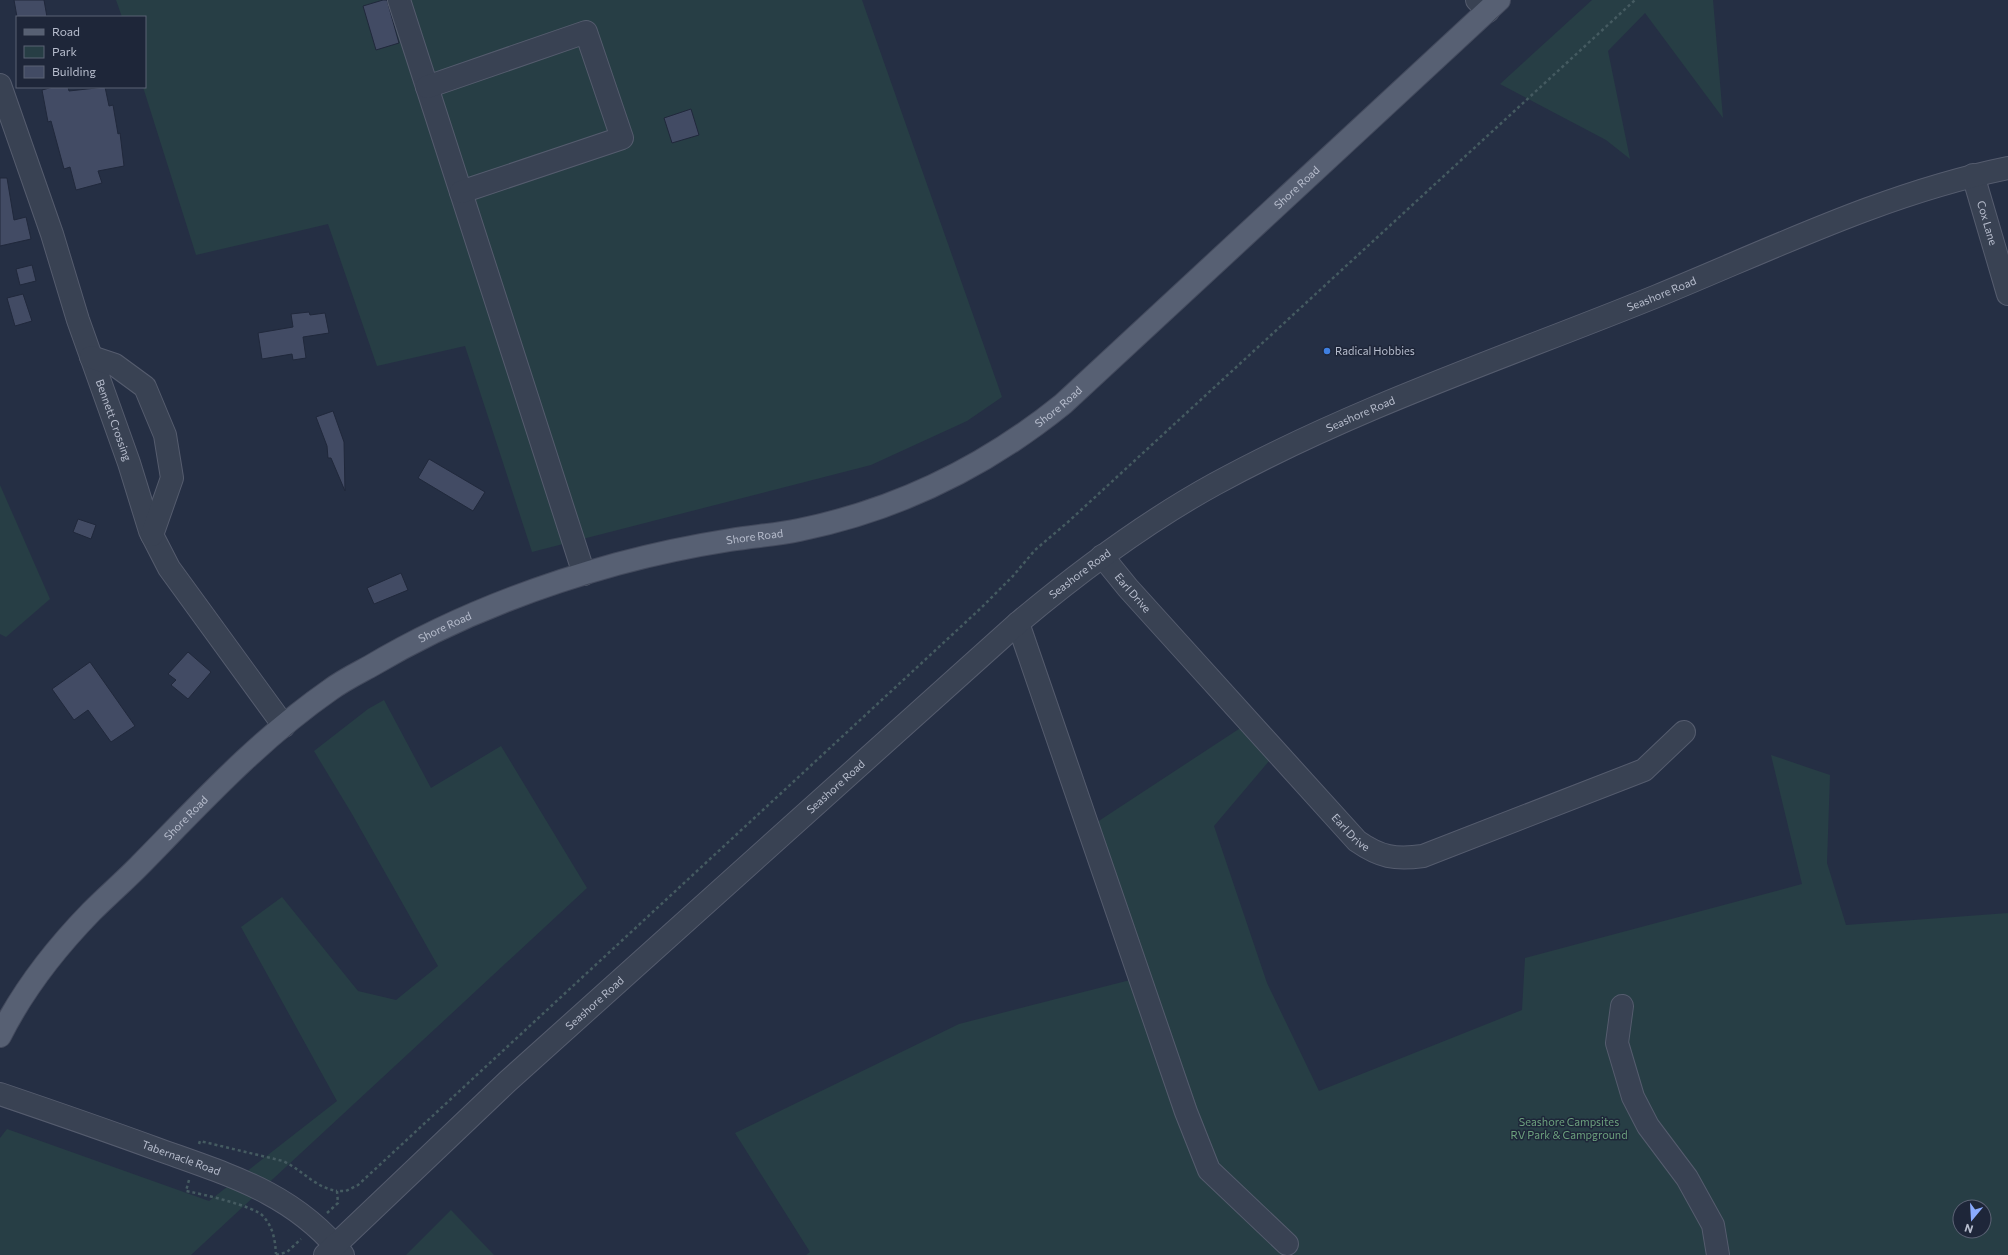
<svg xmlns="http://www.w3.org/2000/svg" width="2008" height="1255" font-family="Commissioner,sans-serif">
	<rect width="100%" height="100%" fill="#252f44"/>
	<g fill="#273e45" fill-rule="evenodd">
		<polygon points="116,0 862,0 1002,397 967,421 871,465 532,552 465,346 377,366 328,224 196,255 143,87 145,87 145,17 122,17"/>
		<polygon points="1592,0 1713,0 1723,118 1645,13 1608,51 1630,159 1606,140 1500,84"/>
		<polygon points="0,485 50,599 6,637 0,634"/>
		<polygon points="384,700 431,788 501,746 587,888 191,1255 0,1255 0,1138 7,1129 209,1201 337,1101 241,927 282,897 358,991 396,1000 438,966 352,814 314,751 368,709"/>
		<path d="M 1248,723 L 1275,754 L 1214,826 L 1267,983 L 1319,1091 L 1522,1010 L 1525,958 L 1802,884 L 1771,755 L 1830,775 L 1827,863 L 1846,925 L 2008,913 L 2008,1255 L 806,1255 L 810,1252 L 735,1133 L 959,1024 L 1138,978 L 1085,830 ZM 1960,1207 L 1984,1207 L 1984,1231 L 1960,1231 Z"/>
		<polygon points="451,1210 494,1255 406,1255"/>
	</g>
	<g fill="#424b64" stroke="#20283b">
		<polygon points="14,0 44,0 47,17 17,17"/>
		<polygon points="383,0 387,0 399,43 376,50 363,6"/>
		<polygon points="53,87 68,87 69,91 105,87 109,106 113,105 118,134 120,133 124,166 98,171 102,183 76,190 70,167 64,169 51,121 48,122 42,90"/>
		<polygon points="691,109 699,135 672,143 664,118"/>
		<polygon points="0,178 7,178 14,220 26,217 31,239 0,246"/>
		<polygon points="32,265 36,281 20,285 16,269"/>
		<polygon points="23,294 32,321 15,326 7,298"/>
		<polygon points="309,312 310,315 325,313 329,333 303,337 306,358 293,360 292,354 262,359 258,333 293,327 291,314"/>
		<polygon points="333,411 344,442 345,491 331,458 328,458 327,446 316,417"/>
		<polygon points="429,459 485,492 473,511 418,478"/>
		<polygon points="78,519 96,525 91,539 73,532"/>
		<polygon points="401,573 408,590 374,604 367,588"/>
		<polygon points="188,652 211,672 188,699 171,685 176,680 168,674"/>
		<polygon points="90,662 135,726 111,742 88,710 74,720 52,689"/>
	</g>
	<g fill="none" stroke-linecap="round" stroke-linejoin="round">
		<g stroke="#555c6e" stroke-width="24">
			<g id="minor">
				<polyline points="399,0 584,574"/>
				<polyline points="1477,0 1488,11"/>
				<path id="s1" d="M 0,85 L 52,234 L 78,320 L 129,463 L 150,531 L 169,568 L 284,726"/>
				<polyline points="427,87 586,32 622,138 461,192"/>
				<path id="s2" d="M 1973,175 L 2008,294"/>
				<polyline points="91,357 115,365 145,387 165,435 172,478 152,535"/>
				<path id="s3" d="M 1102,556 L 1128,588 L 1357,841 C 1380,857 1395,860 1423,856 L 1644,770 L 1684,732"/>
				<polyline points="1018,623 1186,1112 1209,1170 1287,1244"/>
				<polyline points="1622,1006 1617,1043 1633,1097 1648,1126 1687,1178 1713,1225 1718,1255"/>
				<path id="s4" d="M 0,1094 C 53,1112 105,1130 157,1149 C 229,1175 294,1193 343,1255"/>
				<path id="s5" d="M 325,1255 L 508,1081 L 1018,623 C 1080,571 1144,523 1215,484 C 1356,407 1509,356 1657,296 C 1772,249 1885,193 2008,168"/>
			</g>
		</g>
		<g stroke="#434a5d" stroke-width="24">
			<g id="major">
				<path id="s6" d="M 0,1036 C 23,990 55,949 91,912 C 106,897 122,883 137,868 C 198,806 258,740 330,690 C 342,681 356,674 369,667 C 446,621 530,588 617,564 C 654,554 692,546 730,540 C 753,536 776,535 799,530 C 897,510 985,467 1063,404 L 1499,0"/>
			</g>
		</g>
		<g stroke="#455b61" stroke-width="2.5" stroke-dasharray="3 3" stroke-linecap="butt">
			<path d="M 199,1144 L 200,1141 L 283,1161 C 304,1171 314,1187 337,1191"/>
			<path d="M 189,1180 L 186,1191 C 202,1194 254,1206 263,1216 C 273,1227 275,1239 276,1254"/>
			<polyline points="327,1213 338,1203 337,1191 346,1191 358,1185 981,608 1013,576 1035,550 1068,522 1635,0"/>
			<polyline points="276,1255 287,1252 301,1239"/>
		</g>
		<use href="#minor" stroke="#394253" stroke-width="22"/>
		<use href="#major" stroke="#576073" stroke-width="22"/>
	</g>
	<circle fill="#3f7fe0" stroke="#1e2639" stroke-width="1.5" cx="1327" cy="351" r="4"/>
	<g text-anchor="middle" stroke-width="3" stroke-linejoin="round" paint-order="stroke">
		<g font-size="11" fill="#b7bdcd" stroke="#1e2639">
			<text dy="4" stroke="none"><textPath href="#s6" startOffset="1595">Shore Road</textPath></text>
			<text dy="4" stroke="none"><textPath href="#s2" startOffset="50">Cox Lane</textPath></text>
			<text dy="4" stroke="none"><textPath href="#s5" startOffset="1665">Seashore Road</textPath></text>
			<text dy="4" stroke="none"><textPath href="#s6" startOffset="1271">Shore Road</textPath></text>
			<text dy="4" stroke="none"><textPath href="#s5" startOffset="1341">Seashore Road</textPath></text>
			<text dy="4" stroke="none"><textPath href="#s1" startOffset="354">Bennett Crossing</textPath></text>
			<text dy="4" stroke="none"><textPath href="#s6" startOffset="936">Shore Road</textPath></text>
			<text dy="4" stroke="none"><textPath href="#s5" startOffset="1017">Seashore Road</textPath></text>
			<text dy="4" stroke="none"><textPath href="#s3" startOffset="48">Earl Drive</textPath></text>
			<text dy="4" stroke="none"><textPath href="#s6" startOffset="612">Shore Road</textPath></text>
			<text dy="4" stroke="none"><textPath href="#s5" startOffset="693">Seashore Road</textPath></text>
			<text dy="4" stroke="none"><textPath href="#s6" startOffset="288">Shore Road</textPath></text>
			<text dy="4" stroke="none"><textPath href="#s3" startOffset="372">Earl Drive</textPath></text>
			<text dy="4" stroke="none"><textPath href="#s5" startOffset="369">Seashore Road</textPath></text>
			<text dy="4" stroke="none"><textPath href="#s4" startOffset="192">Tabernacle Road</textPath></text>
		</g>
		<g font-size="11" fill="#b7bdcd" stroke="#1e2639" text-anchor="start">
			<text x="1335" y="355">Radical Hobbies</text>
		</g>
		<g font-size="11" fill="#6ca07d" stroke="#1e2639">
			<text x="1569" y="1126">Seashore Campsites<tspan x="1569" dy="13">RV Park &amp; Campground</tspan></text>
		</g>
	</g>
	<rect x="16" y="16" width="130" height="72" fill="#1e2639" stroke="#5b6274"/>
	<rect x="24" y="29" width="20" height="6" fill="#576073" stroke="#5b6274"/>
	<text x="52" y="36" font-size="12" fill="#b7bdcd">Road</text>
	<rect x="24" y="46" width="20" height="12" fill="#273e45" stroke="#5b6274"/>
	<text x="52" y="56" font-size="12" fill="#b7bdcd">Park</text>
	<rect x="24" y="66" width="20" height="12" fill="#424b64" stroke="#5b6274"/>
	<text x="52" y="76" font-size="12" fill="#b7bdcd">Building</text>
	<g transform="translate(1972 1219) rotate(198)"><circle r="19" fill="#1e2639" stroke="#5b6274"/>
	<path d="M0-3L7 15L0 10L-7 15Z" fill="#8aabff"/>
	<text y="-6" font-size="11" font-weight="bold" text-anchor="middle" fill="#b7bdcd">N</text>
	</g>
</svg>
